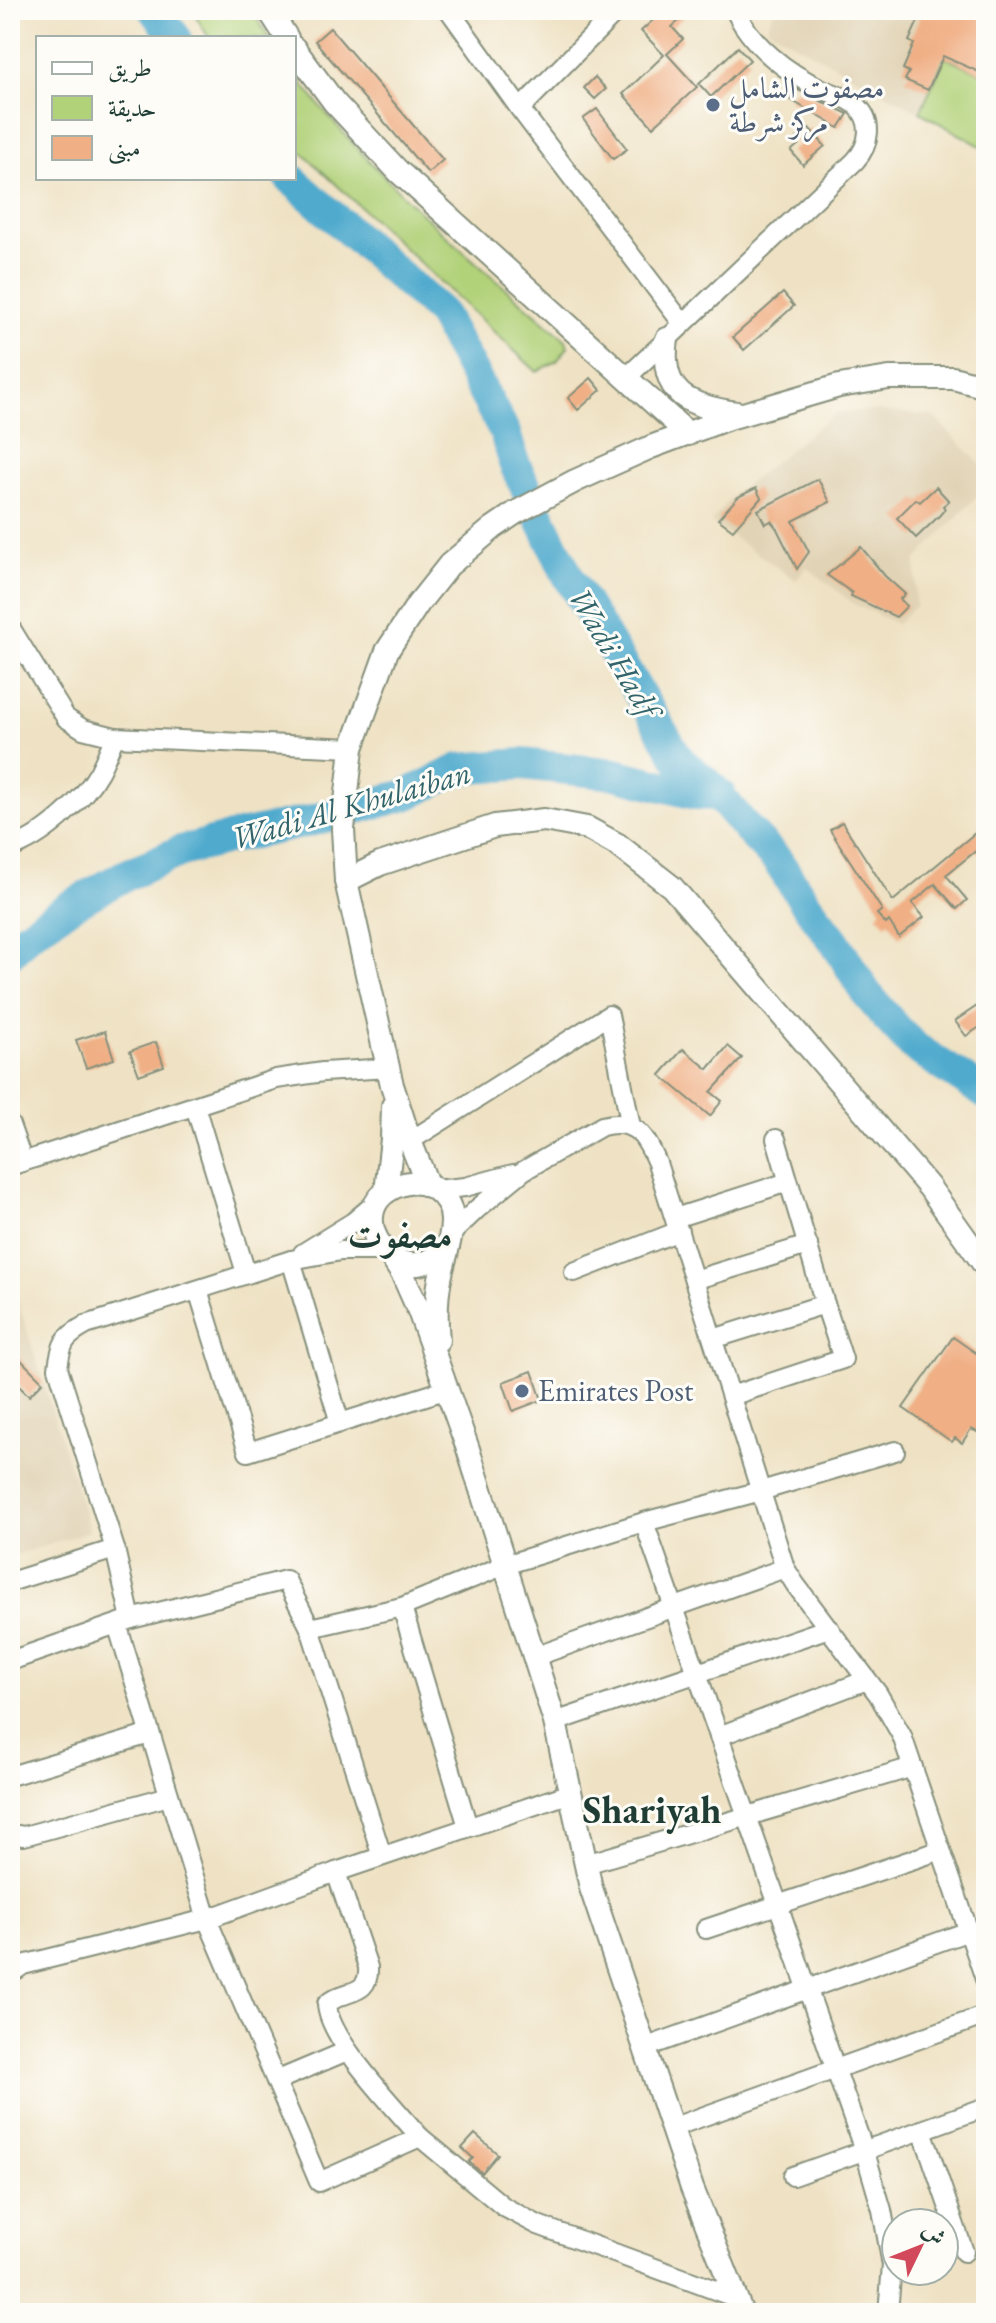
<svg xmlns="http://www.w3.org/2000/svg" width="996" height="2323" font-family="'EB Garamond',Amiri,serif">
	<rect width="100%" height="100%" fill="#fdfcf7"/>
	<filter id="ink" filterUnits="userSpaceOnUse"><feTurbulence type="fractalNoise" baseFrequency=".0125" numOctaves="2"/><feDisplacementMap in="SourceGraphic" scale="16" xChannelSelector="R" yChannelSelector="G"/><feConvolveMatrix kernelMatrix="1 2 1 2 8 2 1 2 1" color-interpolation-filters="sRGB"/></filter>
	<filter id="wash" filterUnits="userSpaceOnUse"><feTurbulence type="fractalNoise" baseFrequency=".006" numOctaves="4" result="noise"/><feDisplacementMap in="SourceGraphic" scale="32" xChannelSelector="R" yChannelSelector="G"/><feGaussianBlur stdDeviation="1.8" result="paint"/><feColorMatrix in="noise" values="0 0 0 0 0 0 0 0 0 0 0 0 0 0 0 0 0 1.4 0 .05"/><feComposite in="paint" operator="in"/></filter>
	<g filter="url(#wash)">
		<rect width="100%" height="100%" fill="#efe2c4"/>
		<g fill="#e1d3b5">
			<polygon points="774,10 986,10 986,149 767,28"/>
			<polygon points="877,411 933,416 982,466 982,491 916,560 915,606 897,624 854,604 807,567 796,580 711,522 734,494 837,412"/>
			<polygon points="16,1295 90,1531 10,1557 10,1297"/>
		</g>
		<g fill="#b2d27a" stroke="#688857" stroke-width="2">
			<polygon points="192,10 252,10 269,38 209,38"/>
			<polygon points="945,57 986,75 986,149 920,112"/>
			<path d="M 294,73 C 371,175 469,258 566,340 L 568,347 L 557,361 L 537,372 L 294,145 Z"/>
		</g>
		<g fill="none" stroke-linecap="round" stroke-linejoin="round">
			<g stroke="#4faacd" stroke-width="32">
				<polyline points="155,10 176,38"/>
				<polyline points="290,178 440,312 505,433 514,463 568,576 680,761 712,787 748,830 777,860 804,901 835,942 866,993 889,1020 913,1046 986,1094"/>
				<polyline points="10,953 27,935 68,907 122,877 181,851 235,837 306,822 406,795 460,769 522,764 615,774 695,794 720,795"/>
			</g>
		</g>
		<g id="blocks">
			<g fill="#f0af84">
				<polygon points="664,10 691,10 672,27 683,39 667,54 697,87 653,127 623,94 664,55 641,31"/>
				<polygon points="923,10 986,10 986,75 943,56 928,90 905,80 909,72 903,69 914,44 909,41"/>
				<polygon points="330,28 443,160 428,173 315,41"/>
				<polygon points="738,47 750,60 711,97 699,84"/>
				<polygon points="595,77 606,89 595,99 584,88"/>
				<polygon points="796,89 848,114 839,128 789,99"/>
				<polygon points="597,109 627,149 613,159 583,119"/>
				<polygon points="809,128 825,146 803,165 791,151 799,144 795,140"/>
				<polygon points="783,293 794,306 744,350 733,337"/>
				<polygon points="591,378 601,390 578,410 568,398"/>
				<polygon points="818,479 830,502 793,521 809,552 797,569 777,529 771,521 765,524 758,510"/>
				<polygon points="936,487 949,501 943,506 945,509 939,516 916,538 897,518 916,499 920,502"/>
				<polygon points="756,488 761,498 733,530 718,519 738,497"/>
				<polygon points="861,547 885,576 905,594 900,599 907,606 896,617 851,596 852,593 827,575"/>
				<polygon points="842,822 893,901 986,824 986,862 977,850 946,875 967,900 957,909 935,884 912,903 924,917 899,937 889,921 886,924 877,914 882,910 830,830"/>
				<polygon points="986,1000 986,1023 966,1036 955,1021"/>
				<polygon points="105,1031 114,1059 86,1068 76,1040"/>
				<polygon points="156,1042 164,1066 139,1075 130,1051"/>
				<polygon points="728,1046 742,1058 711,1092 722,1101 710,1116 660,1075 683,1049 708,1069"/>
				<polygon points="953,1337 986,1360 986,1436 971,1429 962,1443 955,1438 952,1442 903,1408"/>
				<polygon points="18,1357 43,1382 29,1396 10,1377 10,1365"/>
				<polygon points="532,1371 542,1400 513,1411 503,1382"/>
				<polygon points="475,2134 498,2154 482,2173 469,2162 473,2158 462,2148"/>
			</g>
		</g>
	</g>
	<g filter="url(#ink)">
		<use href="#blocks" fill-opacity="0" stroke="#87907c" stroke-width="2"/>
		<g fill="none" stroke-linecap="round" stroke-linejoin="round">
			<g stroke="#87907c" stroke-width="22">
				<g id="minor">
					<polyline points="449,10 520,109 683,324"/>
					<polyline points="520,109 618,10"/>
					<path d="M 625,379 L 855,161 C 870,145 874,121 856,105 C 847,97 833,94 822,89 C 787,73 751,45 735,10"/>
					<polyline points="10,627 66,718 83,729 115,737 352,748"/>
					<path d="M 10,848 C 42,838 83,801 99,772 C 105,761 109,749 115,737"/>
					<polyline points="195,1106 246,1273"/>
					<polyline points="10,1125 23,1162"/>
					<polyline points="410,1141 609,1015 631,1127"/>
					<polyline points="10,1166 276,1079 323,1072 389,1068"/>
					<polyline points="436,1190 465,1187 513,1174"/>
					<polyline points="675,1218 788,1182"/>
					<path d="M 452,1233 L 477,1209 L 523,1171 L 602,1126 C 635,1118 645,1135 657,1163 L 785,1568 L 795,1584 L 878,1694 L 902,1736 L 986,1982"/>
					<polyline points="303,1253 353,1222 379,1200"/>
					<polyline points="291,1260 340,1423"/>
					<polyline points="574,1272 679,1231"/>
					<polyline points="694,1280 808,1245"/>
					<polyline points="198,1290 248,1452 448,1389"/>
					<polyline points="713,1339 825,1304 776,1139"/>
					<polyline points="731,1396 843,1359 825,1304"/>
					<polyline points="644,1522 867,2159 882,2210 892,2265 888,2313"/>
					<polyline points="115,1549 131,1619"/>
					<path d="M 10,1582 L 115,1549 L 58,1368 C 61,1343 64,1337 86,1325 L 291,1260 L 341,1251 L 383,1251"/>
					<polyline points="402,1607 468,1827"/>
					<polyline points="117,1624 207,1919 319,2182 420,2137 504,2207 538,2225 734,2297"/>
					<polyline points="310,1628 402,1607 505,1565 644,1522 761,1491 895,1451"/>
					<polyline points="534,1657 785,1568"/>
					<polyline points="10,1661 131,1619 286,1580 310,1628 382,1856"/>
					<polyline points="555,1722 829,1628"/>
					<polyline points="719,1736 867,1680"/>
					<polyline points="10,1776 150,1734"/>
					<polyline points="10,1834 24,1836 169,1796"/>
					<polyline points="586,1864 913,1767"/>
					<path d="M 336,1872 L 368,1967 C 370,1998 344,1988 327,2004 C 328,2039 396,2109 420,2137"/>
					<polyline points="706,1929 941,1850"/>
					<polyline points="10,1974 23,1965 207,1919 336,1872 571,1793"/>
					<polyline points="644,2048 969,1931"/>
					<polyline points="276,2081 347,2051"/>
					<polyline points="671,2128 986,2015"/>
					<polyline points="922,2130 964,2252"/>
					<polyline points="793,2176 986,2107"/>
				</g>
			</g>
			<g stroke="#87907c" stroke-width="26">
				<g id="tertiary">
					<polyline points="269,10 287,38"/>
					<polyline points="294,48 334,102 398,171 688,434"/>
					<path d="M 667,339 C 659,395 689,406 737,413"/>
					<polyline points="346,881 380,864 495,826 544,820 587,828 618,845 672,887 929,1187 986,1267"/>
					<polyline points="428,1186 410,1141 392,1085 346,881 343,829 352,748 387,651 418,604 449,565 493,528 515,513 575,481 651,447 726,419 839,386 889,378 953,378 986,387"/>
					<polyline points="386,1192 392,1139 393,1106"/>
					<polyline points="392,1258 403,1275 419,1311 468,1449 555,1722 591,1888 692,2188 742,2313"/>
					<path d="M 438,1340 C 436,1320 436,1299 440,1279 C 445,1249 467,1211 435,1189 C 424,1182 411,1181 400,1185 C 332,1208 403,1308 449,1242"/>
				</g>
			</g>
			<use href="#minor" stroke="#fff" stroke-width="18"/>
			<use href="#tertiary" stroke="#fff" stroke-width="22"/>
		</g>
	</g>
	<g fill="#5c6f8a" stroke="#fdfcf7" stroke-width="3">
		<circle cx="713" cy="105" r="8"/>
		<circle cx="522" cy="1391" r="8"/>
	</g>
	<g text-anchor="middle" stroke-width="6" stroke-linejoin="round" paint-order="stroke">
		<g font-size="30" fill="#4e5e75" stroke="#fdfcf7" text-anchor="start">
			<text x="729" y="98">مصفوت الشامل<tspan x="729" dy="34">مركز شرطة</tspan></text>
			<text x="538" y="1401">Emirates Post</text>
		</g>
		<g font-size="32" font-style="italic" fill="#30636a" stroke="#fdfcf7">
			<text transform="translate(614 652) rotate(59)" y="11">Wadi Hadf</text>
			<text transform="translate(351 805) rotate(-16)" y="11">Wadi Al Khulaiban</text>
		</g>
		<g font-size="38" font-weight="bold" fill="#1f3d34" stroke="#fdfcf7">
			<text x="400" y="1247">مصفوت</text>
			<text x="652" y="1823">Shariyah</text>
		</g>
	</g>
	<rect width="996" height="2323" fill="none" stroke="#fdfcf7" stroke-width="40"/>
	<rect x="36" y="36" width="260" height="144" fill="#fdfcf7" stroke="#a4b0a9" stroke-width="2"/>
	<rect x="52" y="62" width="40" height="12" fill="#ffffff" stroke="#a4b0a9" stroke-width="2"/>
	<text x="108" y="76" font-size="24" fill="#1f3d34">طريق</text>
	<rect x="52" y="96" width="40" height="24" fill="#b2d27a" stroke="#a4b0a9" stroke-width="2"/>
	<text x="108" y="116" font-size="24" fill="#1f3d34">حديقة</text>
	<rect x="52" y="136" width="40" height="24" fill="#f0af84" stroke="#a4b0a9" stroke-width="2"/>
	<text x="108" y="156" font-size="24" fill="#1f3d34">مبنى</text>
	<g transform="translate(920 2247) rotate(47)"><circle r="38" fill="#fdfcf7" stroke="#a4b0a9" stroke-width="2"/>
	<path d="M0-6L14 30L0 20L-14 30Z" fill="#d1495b"/>
	<text y="-12" font-size="22" font-weight="bold" text-anchor="middle" fill="#1f3d34">ش</text>
	</g>
</svg>
